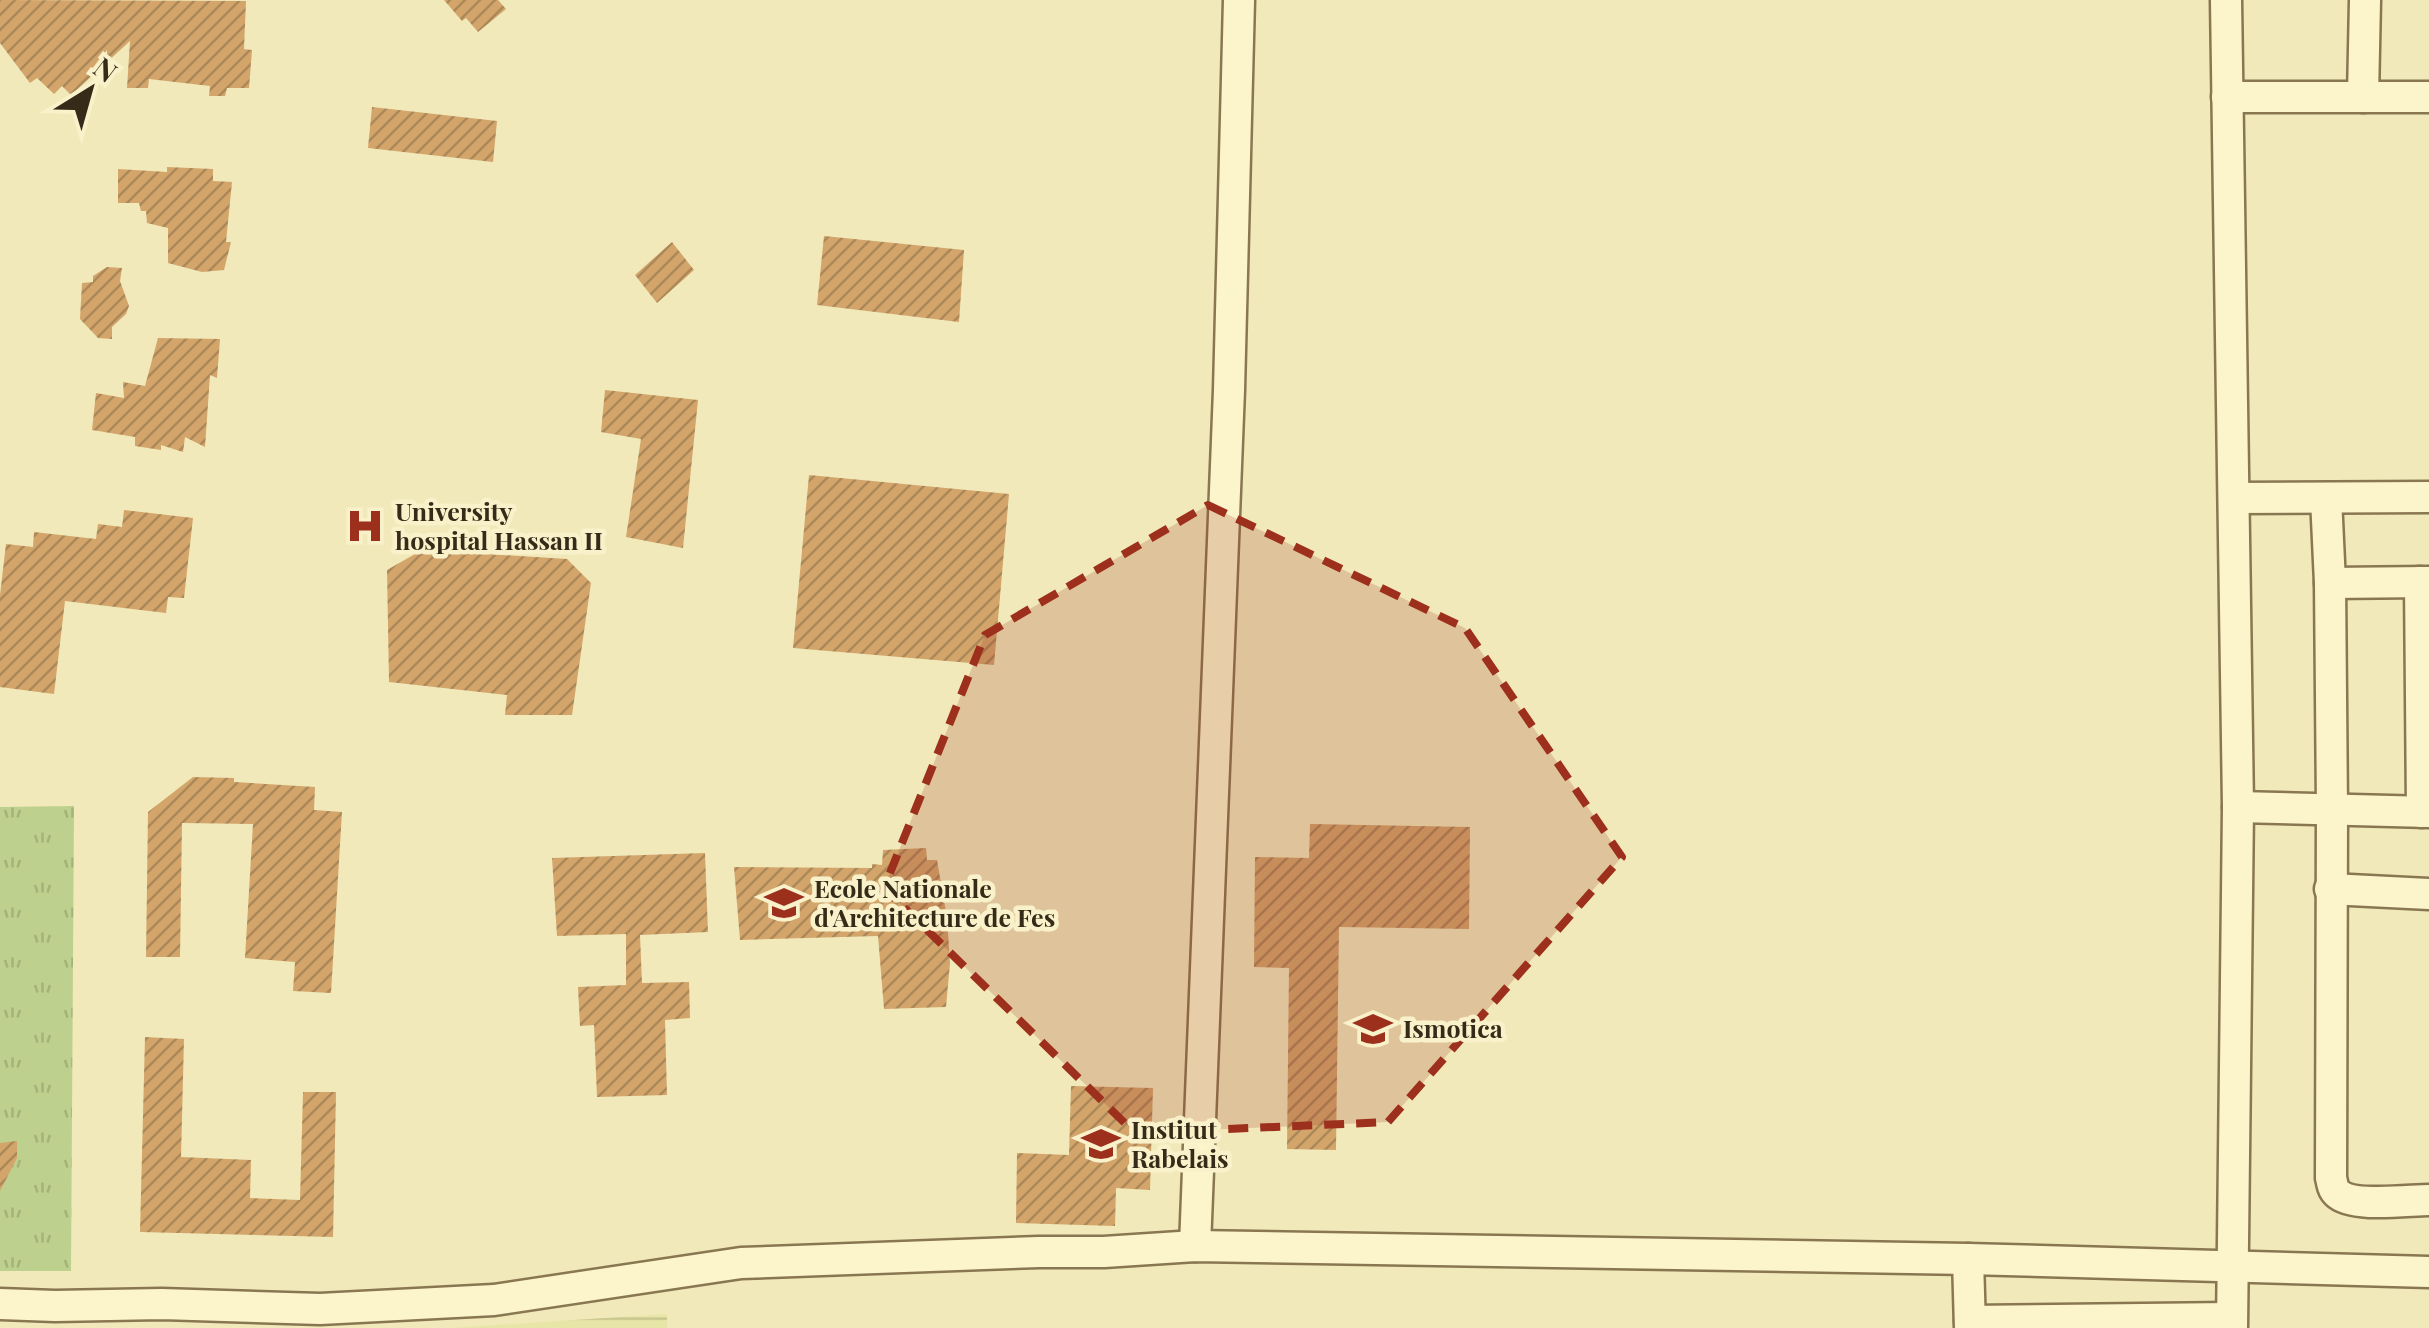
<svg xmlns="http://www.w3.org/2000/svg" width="2429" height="1328" font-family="'Playfair Display',serif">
	<defs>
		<pattern id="farmland-rules" width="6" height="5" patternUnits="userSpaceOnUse" patternTransform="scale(2.5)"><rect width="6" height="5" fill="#e8e6a6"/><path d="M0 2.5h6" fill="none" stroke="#c8c58e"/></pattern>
		<pattern id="park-tufts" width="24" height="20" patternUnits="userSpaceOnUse" patternTransform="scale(2.5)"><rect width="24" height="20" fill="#bed08d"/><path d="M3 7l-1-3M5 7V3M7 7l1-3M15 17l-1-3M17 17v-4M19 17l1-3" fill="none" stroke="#a4b379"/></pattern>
		<pattern id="building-hatch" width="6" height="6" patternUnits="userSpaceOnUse" patternTransform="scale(2.5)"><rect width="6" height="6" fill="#d3a56b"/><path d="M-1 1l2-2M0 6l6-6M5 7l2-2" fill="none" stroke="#ac8757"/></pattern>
	</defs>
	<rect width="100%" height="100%" fill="#f1e9b9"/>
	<polygon fill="url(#farmland-rules)" points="667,1314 667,1328 449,1328"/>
	<polygon fill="url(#park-tufts)" points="74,806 71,1271 0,1271 0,807"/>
	<g fill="url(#building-hatch)">
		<polygon points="0,0 246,1 244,49 252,50 249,88 227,88 225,96 209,96 210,86 149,79 148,88 127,88 130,41 71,95 62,86 54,94 37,78 30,83 0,43"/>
		<polygon points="444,0 498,0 506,9 478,32 466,18 462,21"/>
		<polygon points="372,107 497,121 493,162 368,148"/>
		<polygon points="167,167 213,169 213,181 232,182 226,242 231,242 224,270 202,272 168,263 168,228 147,223 146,211 141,211 139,203 118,203 118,169 167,172"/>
		<polygon points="824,236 964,250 959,322 817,305"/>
		<polygon points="672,242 694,270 657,303 635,275"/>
		<polygon points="107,267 122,268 120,281 129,306 126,314 112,327 112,339 98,338 80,319 82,283 93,282 93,276"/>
		<polygon points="158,338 220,339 217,378 210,375 205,447 185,437 183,452 161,445 161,450 135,446 135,437 92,430 96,393 124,398 123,382 145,386"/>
		<polygon points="605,390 698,400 683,548 626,537 641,439 601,432"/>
		<polygon points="809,475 1009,494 994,665 793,648"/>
		<polygon points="124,510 193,518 184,598 168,597 166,613 65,601 54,694 0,687 0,595 6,544 33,547 34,532 96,539 98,524 122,527"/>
		<polygon points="422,550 567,559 591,583 572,715 505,715 507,695 389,682 387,570"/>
		<polygon points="193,777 234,778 234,782 315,787 314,810 342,812 331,993 293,991 295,962 245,958 253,824 182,823 180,957 146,957 148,812"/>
		<polygon points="1310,824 1470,827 1469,929 1339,927 1336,1150 1287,1149 1289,968 1254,967 1255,857 1309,858"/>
		<polygon points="926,848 927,860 937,860 947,918 950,963 946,1007 884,1009 878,936 740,940 734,867 872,868 872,864 882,865 883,850"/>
		<polygon points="705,853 708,932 640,935 642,983 689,982 690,1018 665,1020 667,1095 597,1097 594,1025 580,1026 578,987 626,985 626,934 557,936 552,858"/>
		<polygon points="145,1037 184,1039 181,1157 251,1160 250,1198 300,1200 303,1092 336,1092 333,1237 140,1232"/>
		<polygon points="1071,1086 1153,1088 1150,1190 1116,1188 1115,1226 1016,1223 1017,1153 1069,1155"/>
		<polygon points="17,1141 17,1158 0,1191 0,1143"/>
	</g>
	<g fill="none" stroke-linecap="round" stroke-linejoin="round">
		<g stroke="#897752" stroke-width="35">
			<g id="minor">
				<polyline points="2226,0 2238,807 2232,1328"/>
				<polyline points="2227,97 2429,97"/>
				<polyline points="2363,97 2365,0"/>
				<polyline points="2235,498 2429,497"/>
				<path d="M 2326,498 L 2330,583 L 2332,809 L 2331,1178 C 2333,1185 2332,1188 2337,1193 C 2352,1208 2409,1200 2429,1200"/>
				<polyline points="2420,582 2422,812"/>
				<polyline points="2330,583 2429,582"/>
				<polyline points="2238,807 2429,812"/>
				<polyline points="2330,889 2429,894"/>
				<polyline points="1195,1246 1229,390 1239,0"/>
				<polyline points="1968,1259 1970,1328"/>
				<polyline points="0,1304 55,1306 162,1304 320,1309 494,1300 741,1263 1039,1252 1104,1252 1195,1246 1968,1259 2429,1272"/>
				<polyline points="1970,1321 2231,1318"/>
			</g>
		</g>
		<use href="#minor" stroke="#fcf5cc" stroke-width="30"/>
	</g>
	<path fill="#9d2f1d" fill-opacity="0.2" stroke="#9d2f1d" stroke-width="8" stroke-dasharray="20 12" stroke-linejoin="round" d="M 1208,505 L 1465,628 L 1622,857 L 1388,1122 L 1135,1133 L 884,888 L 985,635 Z"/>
	<defs>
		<g id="hospital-bare" transform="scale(3)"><path d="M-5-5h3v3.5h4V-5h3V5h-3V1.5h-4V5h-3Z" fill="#9d2f1d" stroke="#f8f1c9" stroke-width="2.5" paint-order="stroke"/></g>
		<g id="university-bare" transform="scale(3)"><path d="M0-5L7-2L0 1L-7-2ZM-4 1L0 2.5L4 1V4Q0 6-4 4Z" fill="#9d2f1d" stroke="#f8f1c9" stroke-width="2.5" paint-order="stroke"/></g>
		<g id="school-bare" transform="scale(3)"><path d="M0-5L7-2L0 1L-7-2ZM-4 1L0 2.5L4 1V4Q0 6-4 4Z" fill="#9d2f1d" stroke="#f8f1c9" stroke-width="2.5" paint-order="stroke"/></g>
	</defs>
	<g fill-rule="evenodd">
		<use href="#hospital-bare" x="365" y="526"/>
		<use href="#university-bare" x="784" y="903"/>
		<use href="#university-bare" x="1373" y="1029"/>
		<use href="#school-bare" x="1101" y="1144"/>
	</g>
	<g text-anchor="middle" stroke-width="9" stroke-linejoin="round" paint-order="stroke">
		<g font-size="25" font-weight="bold" fill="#362b19" stroke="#f8f1c9" text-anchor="start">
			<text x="395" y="521">University<tspan x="395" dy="29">hospital Hassan II</tspan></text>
			<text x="814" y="898">Ecole Nationale<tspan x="814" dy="29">d'Architecture de Fes</tspan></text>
			<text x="1403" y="1038">Ismotica</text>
			<text x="1131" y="1139">Institut<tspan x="1131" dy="29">Rabelais</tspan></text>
		</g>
	</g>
	<g transform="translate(90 90) rotate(37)" stroke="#f8f1c9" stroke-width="8" paint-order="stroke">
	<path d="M0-8L18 38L0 25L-18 38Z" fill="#362b19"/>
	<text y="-15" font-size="28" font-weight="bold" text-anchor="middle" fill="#362b19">N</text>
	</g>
</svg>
